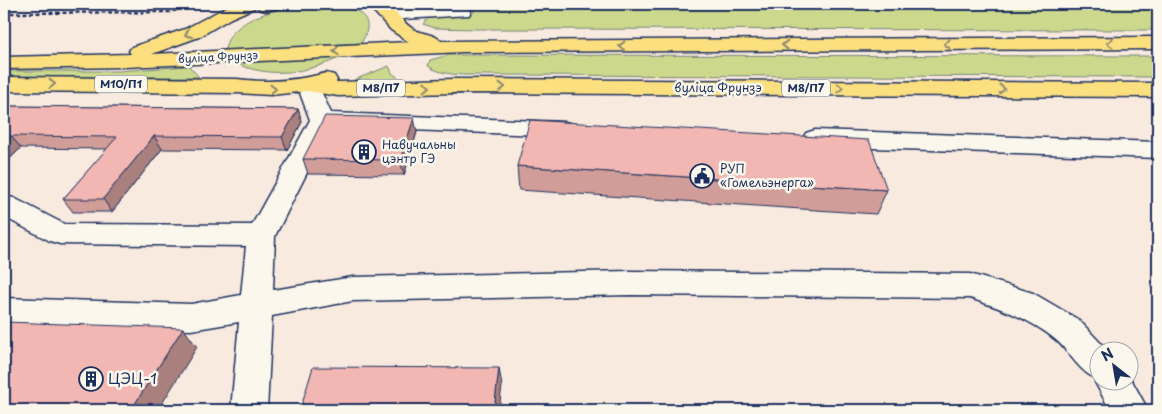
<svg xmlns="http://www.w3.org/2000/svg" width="1162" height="414" font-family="'Playpen Sans',sans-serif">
	<rect width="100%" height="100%" fill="#f9eae0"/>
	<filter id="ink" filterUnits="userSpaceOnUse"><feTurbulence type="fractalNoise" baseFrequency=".02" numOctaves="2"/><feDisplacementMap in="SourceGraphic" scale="10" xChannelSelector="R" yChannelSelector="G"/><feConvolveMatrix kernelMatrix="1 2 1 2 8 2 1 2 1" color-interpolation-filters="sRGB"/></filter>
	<g filter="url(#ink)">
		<g fill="#ccd98d" stroke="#748476">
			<path d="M 309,4 C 333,4 385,6 361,43 L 225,51 C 227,18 283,7 309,4 Z"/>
			<path d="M 476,4 L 1158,4 L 1158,30 L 476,29 L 435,28 L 423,24 C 432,10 459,13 473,13 Z"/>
			<path d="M 449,55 L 1158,56 L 1158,77 L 481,75 C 465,75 442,76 428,66 L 430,60 Z"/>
			<path d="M 341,57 C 307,73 270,79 235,63 Z"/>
			<polygon points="189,66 199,77 4,77 4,71 119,71"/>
			<polygon points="389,66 392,73 400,79 354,80"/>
		</g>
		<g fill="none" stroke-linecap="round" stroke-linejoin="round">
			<g stroke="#1b2f5e" stroke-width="3">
				<g id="minor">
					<polygon points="462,5 469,7 471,11 469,15 387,20 380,18 378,14 380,10 387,8"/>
					<path d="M 308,78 L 316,80 L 331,113 L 565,122 L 573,124 L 577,129 L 573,134 L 565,136 L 330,127 L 275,236 L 273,290 L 353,277 L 631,271 L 970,274 L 1033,293 L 1079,320 L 1109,352 L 1100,352 L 1100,382 L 1130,382 L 1130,377 L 1148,410 L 1110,410 L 1095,382 L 1097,379 C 1079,372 1070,352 1056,340 C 1031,319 1000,308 970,298 L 631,295 L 353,301 L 272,316 L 267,410 L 231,410 L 239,322 L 191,330 L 4,324 L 4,298 L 191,304 L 241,295 L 246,246 L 60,244 L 50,241 L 4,217 L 4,196 L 14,198 L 64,224 L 252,225 L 310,120 L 297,85 L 300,80 Z"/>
					<polygon points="815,130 1158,142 1158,158 815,146 806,143 803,138 806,133"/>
				</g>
			</g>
			<g stroke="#1b2f5e" stroke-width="3">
				<g id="major">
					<path d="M 232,4 L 256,4 L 254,8 L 231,18 L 199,37 L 152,54 L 409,42 L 391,30 L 367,4 L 387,4 C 396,11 402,22 413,29 C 421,34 436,34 441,41 L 1158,37 L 1158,49 L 464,52 L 125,67 L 4,69 L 4,57 L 131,54 L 129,51 L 132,47 L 185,29 Z"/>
					<polygon points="258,4 280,4 278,8 266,11 259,9"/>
					<path d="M 326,73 L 334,75 L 337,80 L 336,82 L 338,82 L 454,79 L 1158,83 L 1158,97 L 454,93 L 338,96 L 307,91 L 271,95 L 237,93 L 4,91 L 4,77 L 237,79 C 268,83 296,81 326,73 Z"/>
				</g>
			</g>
			<polyline stroke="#1b2f5e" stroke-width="2.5" stroke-dasharray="4 2.5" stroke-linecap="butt" points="4,13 171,12 192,4"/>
			<use href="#minor" fill="#fbf7ec" fill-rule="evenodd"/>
			<use href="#major" fill="#fce080" fill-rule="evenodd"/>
		</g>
		<g fill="#d09d99" stroke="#1b2f5e">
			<polygon points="4,106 298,109 302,122 287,150 162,149 112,212 73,212 63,199 107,149 21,148 4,164"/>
			<polygon points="417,132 404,175 308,174 303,159"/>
			<polygon points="517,166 887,190 876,214 519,190"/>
		</g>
		<g fill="#a9807d" stroke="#1b2f5e">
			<polygon points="298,109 302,122 287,150 282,137"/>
			<polygon points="414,118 417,132 404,175 400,160"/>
			<polygon points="11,136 21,148 4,164 4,142"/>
			<polygon points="154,136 162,149 112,212 103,199"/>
			<polygon points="183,328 197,347 158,410 131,410"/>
			<polygon points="499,368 502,386 499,410 494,410"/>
		</g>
		<g fill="#f2b7b2" stroke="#1b2f5e">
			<polygon points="4,106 298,109 282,137 154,136 103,199 63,199 117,137 11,136 4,142"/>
			<polygon points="325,116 414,118 400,160 303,159"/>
			<polygon points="530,120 869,140 887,190 517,166"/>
			<polygon points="4,322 183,328 131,410 4,410"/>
			<polygon points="313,367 499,368 494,410 300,410"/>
		</g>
		<defs><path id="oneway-chevron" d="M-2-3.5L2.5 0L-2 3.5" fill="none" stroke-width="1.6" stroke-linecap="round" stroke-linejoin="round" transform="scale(1.25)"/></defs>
		<g stroke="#8c886f">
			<use href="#oneway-chevron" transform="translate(188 34) rotate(156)"/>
			<use href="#oneway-chevron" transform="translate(1110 43) rotate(180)"/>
			<use href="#oneway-chevron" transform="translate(947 44) rotate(180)"/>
			<use href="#oneway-chevron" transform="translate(785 45) rotate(180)"/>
			<use href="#oneway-chevron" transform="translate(622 46) rotate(180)"/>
			<use href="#oneway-chevron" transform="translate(336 51) rotate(177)"/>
			<use href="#oneway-chevron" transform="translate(52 84)"/>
			<use href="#oneway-chevron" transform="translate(427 87) rotate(-1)"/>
			<use href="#oneway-chevron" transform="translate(502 87)"/>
			<use href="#oneway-chevron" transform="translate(840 88)"/>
			<use href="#oneway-chevron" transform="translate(273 89) rotate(-1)"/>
			<use href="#oneway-chevron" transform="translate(1002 89)"/>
		</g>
	</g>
	<defs>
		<g id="building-ring" transform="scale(1.25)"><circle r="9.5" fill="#fbf7ec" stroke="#1b2f5e" stroke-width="1.5"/><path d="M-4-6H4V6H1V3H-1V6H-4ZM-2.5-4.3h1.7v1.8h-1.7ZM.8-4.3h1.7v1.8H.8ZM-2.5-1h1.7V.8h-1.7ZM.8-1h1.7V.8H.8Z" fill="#1b2f5e"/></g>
		<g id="civic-ring" transform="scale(1.25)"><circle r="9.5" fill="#fbf7ec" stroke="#1b2f5e" stroke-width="1.5"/><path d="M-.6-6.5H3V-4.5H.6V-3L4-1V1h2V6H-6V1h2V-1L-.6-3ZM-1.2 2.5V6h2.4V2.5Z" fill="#1b2f5e"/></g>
	</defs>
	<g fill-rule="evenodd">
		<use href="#building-ring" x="364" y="152"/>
		<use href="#civic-ring" x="702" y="176"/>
		<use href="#building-ring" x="91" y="379"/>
	</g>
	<g text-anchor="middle" stroke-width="5" stroke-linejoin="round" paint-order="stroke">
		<g font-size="11" fill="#1b2f5e" stroke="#fbf7ec">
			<text transform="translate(218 57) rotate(-3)" y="4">вуліца Фрунзэ</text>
		</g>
		<g fill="#fbf7ec" stroke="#5e6b89" stroke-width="1">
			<rect x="95" y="75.5" width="52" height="17" rx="4"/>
			<rect x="357" y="79.5" width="48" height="17" rx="4"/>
			<rect x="782" y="79.5" width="48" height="17" rx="4"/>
		</g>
		<g font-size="11" font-weight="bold" fill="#1b2f5e">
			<text x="121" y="88">М10/П1</text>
			<text x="381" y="92">М8/П7</text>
			<text x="806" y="92">М8/П7</text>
		</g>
		<g font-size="12" fill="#1b2f5e" stroke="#fbf7ec">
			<text x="718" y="92">вуліца Фрунзэ</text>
		</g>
		<g font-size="12" fill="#1b2f5e" stroke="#fbf7ec" text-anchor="start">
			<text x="382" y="149">Навучальны<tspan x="382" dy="14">цэнтр ГЭ</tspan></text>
			<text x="720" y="173">РУП<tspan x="720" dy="14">«Гомельэнерга»</tspan></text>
		</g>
		<g font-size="15" fill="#1b2f5e" stroke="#fbf7ec" text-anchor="start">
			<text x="108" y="384">ЦЭЦ-1</text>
		</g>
	</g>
	<rect width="1162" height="414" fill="none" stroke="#fbf7ec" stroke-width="20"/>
	<rect x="10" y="10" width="1142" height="394" fill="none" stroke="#1b2f5e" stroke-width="2" filter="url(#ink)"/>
	<g transform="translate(1114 366) rotate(329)"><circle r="24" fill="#fbf7ec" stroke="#a1a7b3"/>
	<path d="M0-4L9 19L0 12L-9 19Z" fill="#1b2f5e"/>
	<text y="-8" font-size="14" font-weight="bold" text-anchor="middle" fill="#1b2f5e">N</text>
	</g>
</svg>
